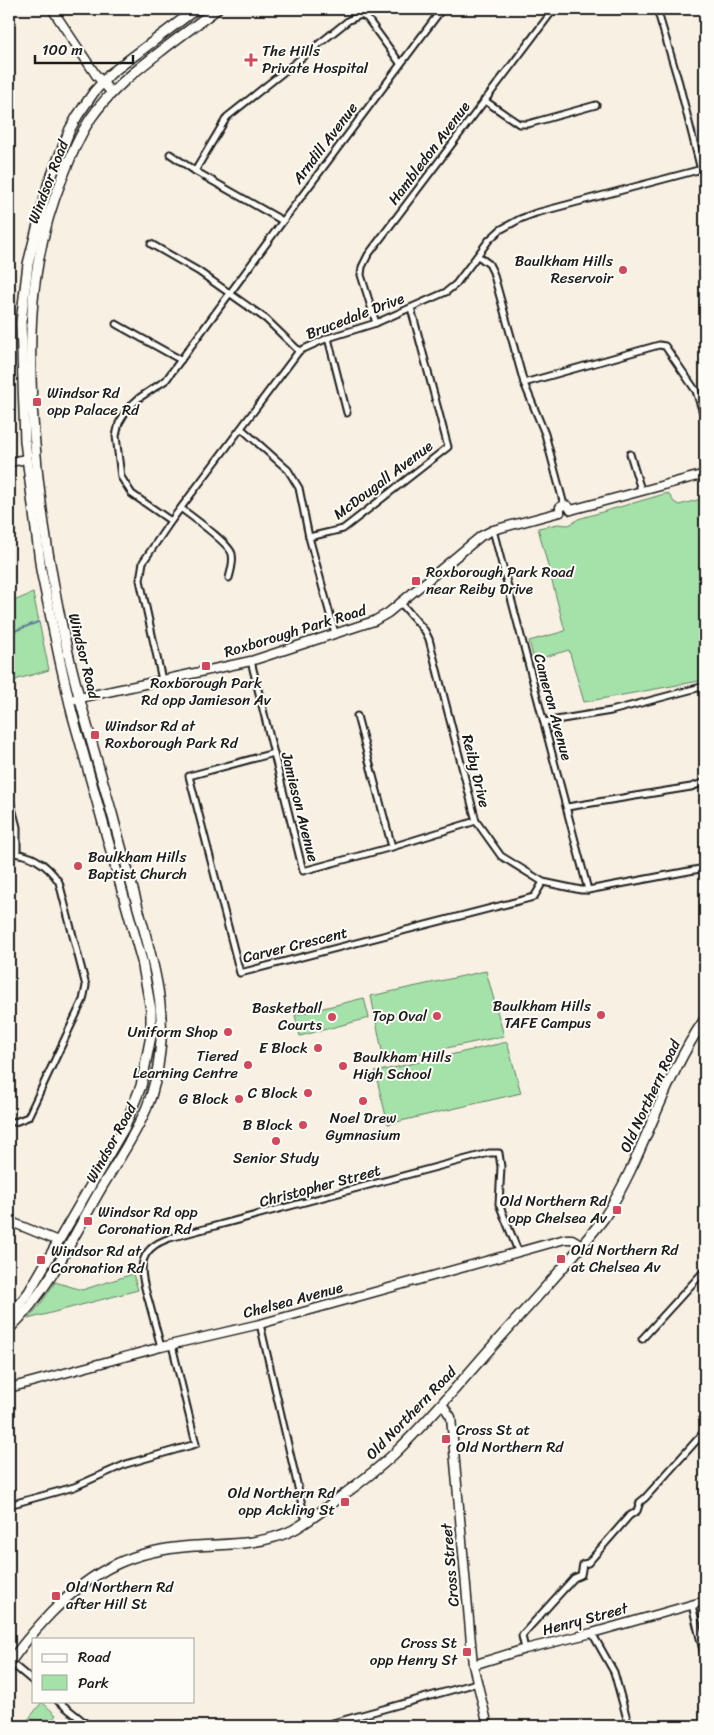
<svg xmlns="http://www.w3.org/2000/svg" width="714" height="1735" font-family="Sriracha,sans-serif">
	<rect width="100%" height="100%" fill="#f8f0e3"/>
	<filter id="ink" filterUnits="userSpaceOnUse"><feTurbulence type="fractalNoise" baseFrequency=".02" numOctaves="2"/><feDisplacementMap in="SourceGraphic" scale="10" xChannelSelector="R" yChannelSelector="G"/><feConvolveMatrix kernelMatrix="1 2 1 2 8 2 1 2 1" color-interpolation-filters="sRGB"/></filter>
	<g filter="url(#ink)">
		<g fill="#a4e2a9" stroke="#607f62">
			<polygon points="668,493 674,502 679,505 705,498 705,680 584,702 569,650 534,660 529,641 565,631 538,528 558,524 568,525 573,523 578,519"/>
			<polygon points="33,593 49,670 18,679 9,687 9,603"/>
			<polygon points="486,971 504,1036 384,1061 371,996"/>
			<polygon points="364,998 369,1018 300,1036 295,1015"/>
			<polygon points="507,1042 521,1093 388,1124 375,1072"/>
			<polygon points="133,1274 138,1290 28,1319 42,1302 55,1282 82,1290"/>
			<polygon points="42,1702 56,1715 47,1726 23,1726"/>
		</g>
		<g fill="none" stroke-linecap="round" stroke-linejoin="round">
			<polyline stroke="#627d98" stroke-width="2" points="9,633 38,622"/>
			<g stroke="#1c1c1c" stroke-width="9">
				<g id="street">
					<polyline points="657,9 679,83 705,186"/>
					<polyline points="484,100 519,124 528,124 596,105"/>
					<polyline points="170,154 195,171 283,221"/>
					<polyline points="195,171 227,117 349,20 361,15 367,18 400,63"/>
					<polyline points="151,244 198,271 266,319 299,351"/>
					<polyline points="478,256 489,264 493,272 524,383 545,434 564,505"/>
					<polyline points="376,323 361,275 362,267 368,255 554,9"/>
					<polyline points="116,324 181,360"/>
					<polyline points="328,338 347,413"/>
					<polyline points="524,383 659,345 665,346 696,391 705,419"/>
					<polyline points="242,429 288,470 299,488 309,537 335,633"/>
					<polyline points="630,454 641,490"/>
					<path d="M 182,509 C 192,517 229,543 232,554 C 234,562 231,570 229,578"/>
					<polyline points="171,521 132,494 121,477 116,436 119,423 128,408 139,398 166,380 283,221 442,9"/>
					<polyline points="493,530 588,890"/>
					<polyline points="309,537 343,529 448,447 411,308"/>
					<polyline points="400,602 425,631 429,639 476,821 501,856 543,882 581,890 588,890 705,868"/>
					<polyline points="251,661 303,871 392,847 476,821"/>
					<polyline points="162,680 140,580 143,562 171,521 299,351 328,338 376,323 446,292 456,284 489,240 500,230 520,219 536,213 702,169"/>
					<polyline points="357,716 392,847"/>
					<polyline points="544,722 611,711 705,686"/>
					<polyline points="274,753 189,776 240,973 534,897 543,882"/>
					<polyline points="9,796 17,827 17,853"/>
					<polyline points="567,807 691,787 705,782"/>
					<path d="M 9,853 C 30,853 47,864 59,882 L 86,986 L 83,1000 L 28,1117 L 15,1122 L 9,1121"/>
					<polyline points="260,1324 306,1522"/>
					<polyline points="642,1339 705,1270"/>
					<path d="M 161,1347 C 157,1332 153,1317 149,1302 C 140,1272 134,1250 170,1238 L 489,1153 L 499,1153 L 501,1167 L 499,1204 L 518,1251"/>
					<polyline points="9,1505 74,1487 126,1464 196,1444 172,1345"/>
					<polyline points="692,1605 705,1659"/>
					<polyline points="592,1633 614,1672 629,1726"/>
					<polyline points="525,1649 522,1636 524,1633 574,1578 581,1575 583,1564 588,1563 629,1516 637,1511 640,1502 645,1498 705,1431"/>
					<polyline points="10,1662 34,1682"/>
					<polyline points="58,1701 89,1726"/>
					<polyline points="322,1726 477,1683"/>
				</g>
			</g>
			<g stroke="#1c1c1c" stroke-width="11">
				<g id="secondary">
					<polyline points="52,9 96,75 111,92"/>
					<polyline points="9,462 27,459"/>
					<polyline points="571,510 705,474"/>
					<polyline points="560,512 560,507 564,505 568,506 571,510"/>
					<polyline points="70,700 251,661 374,621 388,613 481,536 493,530 560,512"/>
					<polyline points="9,1221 58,1241"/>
					<polyline points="9,1388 161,1347 260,1324 565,1239 572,1239 582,1245"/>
					<polyline points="442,1404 451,1417 473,1665 488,1726"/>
					<polyline points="473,1665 525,1649 592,1633 705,1601"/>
				</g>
			</g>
			<g stroke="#1c1c1c" stroke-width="12">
				<g id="primary">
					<polyline points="9,1318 29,1292 124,1128 141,1086 151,1036 151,1010 142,961 72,713 60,661 41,570 25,441 21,322 28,264 48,185 70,129 78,115 94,92 110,74 196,9"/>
					<path d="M 9,1329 C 49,1290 73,1237 100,1190 C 116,1163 135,1136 147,1107 C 154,1090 158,1070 160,1051 C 166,1003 151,954 138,908 C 130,878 121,848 113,817 C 92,743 69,668 55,592 C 45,540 38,487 34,433 C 27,344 28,261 63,176 C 71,156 79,136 91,118 C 111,89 138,69 165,48 C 182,35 200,22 217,9"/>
					<path d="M 9,1664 C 21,1646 36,1629 51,1613 C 94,1569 132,1550 194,1546 C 227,1544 263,1545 293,1530 C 306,1523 319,1513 331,1504 C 354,1487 378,1470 398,1450 C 433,1416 464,1378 497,1341 C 533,1301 571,1261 604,1218 C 645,1155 662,1080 705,1019"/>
				</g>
			</g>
			<use href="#street" stroke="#fdfcf7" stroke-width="5"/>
			<use href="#secondary" stroke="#fdfcf7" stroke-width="8"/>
			<use href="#primary" stroke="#fdfcf7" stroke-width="9"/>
		</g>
	</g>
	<g fill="#d1495b" stroke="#fdfcf7" stroke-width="2">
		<path d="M248.5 52.5h5v5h5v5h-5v5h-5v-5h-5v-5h5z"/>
		<circle cx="623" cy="270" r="5"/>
		<rect x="32" y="397" width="10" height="10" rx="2.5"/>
		<rect x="411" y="576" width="10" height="10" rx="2.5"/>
		<rect x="201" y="661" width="10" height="10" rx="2.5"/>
		<rect x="90" y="730" width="10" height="10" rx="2.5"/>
		<circle cx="78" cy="866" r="5"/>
		<circle cx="601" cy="1015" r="5"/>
		<circle cx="437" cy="1016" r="5"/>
		<circle cx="332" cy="1017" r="5"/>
		<circle cx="228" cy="1032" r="5"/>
		<circle cx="318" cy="1048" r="5"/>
		<circle cx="248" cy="1065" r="5"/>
		<circle cx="343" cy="1066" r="5"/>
		<circle cx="308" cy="1093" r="5"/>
		<circle cx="239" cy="1099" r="5"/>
		<circle cx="363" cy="1101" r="5"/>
		<circle cx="303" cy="1125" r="5"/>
		<circle cx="276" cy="1141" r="5"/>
		<rect x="612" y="1205" width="10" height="10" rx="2.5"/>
		<rect x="83" y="1216" width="10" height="10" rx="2.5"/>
		<rect x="556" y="1254" width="10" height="10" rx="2.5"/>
		<rect x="36" y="1255" width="10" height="10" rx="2.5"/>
		<rect x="441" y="1434" width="10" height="10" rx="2.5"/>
		<rect x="340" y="1497" width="10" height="10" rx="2.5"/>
		<rect x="51" y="1591" width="10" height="10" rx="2.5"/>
		<rect x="462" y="1647" width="10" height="10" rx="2.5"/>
	</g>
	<g text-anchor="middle" stroke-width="4" stroke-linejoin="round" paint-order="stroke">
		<g font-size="15" fill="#1c1c1c" stroke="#fdfcf7" text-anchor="end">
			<text x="262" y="56" text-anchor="start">The Hills<tspan x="262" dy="17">Private Hospital</tspan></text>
			<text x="613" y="266">Baulkham Hills<tspan x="613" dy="17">Reservoir</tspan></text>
			<text x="47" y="398" text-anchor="start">Windsor Rd<tspan x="47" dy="17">opp Palace Rd</tspan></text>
			<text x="426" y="577" text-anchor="start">Roxborough Park Road<tspan x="426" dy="17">near Reiby Drive</tspan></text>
			<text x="206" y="688" text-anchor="middle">Roxborough Park<tspan x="206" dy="17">Rd opp Jamieson Av</tspan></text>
			<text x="105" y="731" text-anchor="start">Windsor Rd at<tspan x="105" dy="17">Roxborough Park Rd</tspan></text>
			<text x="88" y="862" text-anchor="start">Baulkham Hills<tspan x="88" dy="17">Baptist Church</tspan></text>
			<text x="591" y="1011">Baulkham Hills<tspan x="591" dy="17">TAFE Campus</tspan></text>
			<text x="322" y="1013">Basketball<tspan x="322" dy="17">Courts</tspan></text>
			<text x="427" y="1021">Top Oval</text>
			<text x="218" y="1037">Uniform Shop</text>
			<text x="308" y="1053">E Block</text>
			<text x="238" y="1061">Tiered<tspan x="238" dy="17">Learning Centre</tspan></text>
			<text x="353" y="1062" text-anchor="start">Baulkham Hills<tspan x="353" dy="17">High School</tspan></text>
			<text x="298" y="1098">C Block</text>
			<text x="229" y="1104">G Block</text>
			<text x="363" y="1123" text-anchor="middle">Noel Drew<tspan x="363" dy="17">Gymnasium</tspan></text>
			<text x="293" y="1130">B Block</text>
			<text x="276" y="1163" text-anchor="middle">Senior Study</text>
			<text x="607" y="1206">Old Northern Rd<tspan x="607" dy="17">opp Chelsea Av</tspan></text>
			<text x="98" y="1217" text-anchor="start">Windsor Rd opp<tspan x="98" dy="17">Coronation Rd</tspan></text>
			<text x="571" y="1255" text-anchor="start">Old Northern Rd<tspan x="571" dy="17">at Chelsea Av</tspan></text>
			<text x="51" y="1256" text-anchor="start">Windsor Rd at<tspan x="51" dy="17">Coronation Rd</tspan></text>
			<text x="456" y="1435" text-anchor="start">Cross St at<tspan x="456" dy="17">Old Northern Rd</tspan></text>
			<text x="335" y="1498">Old Northern Rd<tspan x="335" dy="17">opp Ackling St</tspan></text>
			<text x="66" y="1592" text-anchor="start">Old Northern Rd<tspan x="66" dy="17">after Hill St</tspan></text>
			<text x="457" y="1648">Cross St<tspan x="457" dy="17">opp Henry St</tspan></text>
		</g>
		<g font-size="15" fill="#1c1c1c" stroke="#fdfcf7">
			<text transform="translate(325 143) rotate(-53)" y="5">Arndill Avenue</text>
			<text transform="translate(429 153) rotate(-53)" y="5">Hambledon Avenue</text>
			<text transform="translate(48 182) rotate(-69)" y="5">Windsor Road</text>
			<text transform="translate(355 316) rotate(-21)" y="5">Brucedale Drive</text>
			<text transform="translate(383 480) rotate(-37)" y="5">McDougall Avenue</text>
			<text transform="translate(295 631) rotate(-17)" y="5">Roxborough Park Road</text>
			<text transform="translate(84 656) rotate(76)" y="5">Windsor Road</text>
			<text transform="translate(553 707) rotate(75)" y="5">Cameron Avenue</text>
			<text transform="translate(476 771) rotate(76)" y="5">Reiby Drive</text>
			<text transform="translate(300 807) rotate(76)" y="5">Jamieson Avenue</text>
			<text transform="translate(295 945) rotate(-14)" y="5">Carver Crescent</text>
			<text transform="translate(650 1096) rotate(-65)" y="5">Old Northern Road</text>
			<text transform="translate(111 1143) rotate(-61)" y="5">Windsor Road</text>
			<text transform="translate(320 1186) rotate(-15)" y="5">Christopher Street</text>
			<text transform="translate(293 1300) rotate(-15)" y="5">Chelsea Avenue</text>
			<text transform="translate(411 1413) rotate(-46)" y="5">Old Northern Road</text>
			<text transform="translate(450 1565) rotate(-95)" y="5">Cross Street</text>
			<text transform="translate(585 1619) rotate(-15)" y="5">Henry Street</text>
		</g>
	</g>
	<rect width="714" height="1735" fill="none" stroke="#fdfcf7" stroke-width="30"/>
	<rect x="15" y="15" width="684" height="1705" fill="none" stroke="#1c1c1c" stroke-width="2" filter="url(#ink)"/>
	<rect x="32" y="1638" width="162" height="65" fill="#fdfcf7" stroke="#a3a29f"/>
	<rect x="42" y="1654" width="25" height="8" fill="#fdfcf7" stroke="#a3a29f"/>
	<text x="78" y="1662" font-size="15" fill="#1c1c1c">Road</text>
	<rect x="42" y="1675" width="25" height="15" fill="#a4e2a9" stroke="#a3a29f"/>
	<text x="78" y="1688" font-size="15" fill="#1c1c1c">Park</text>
	<path d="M35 55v8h98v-8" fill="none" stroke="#1c1c1c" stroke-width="2.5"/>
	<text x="42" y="55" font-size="15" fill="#1c1c1c" stroke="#fdfcf7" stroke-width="4" paint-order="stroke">100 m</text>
</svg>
